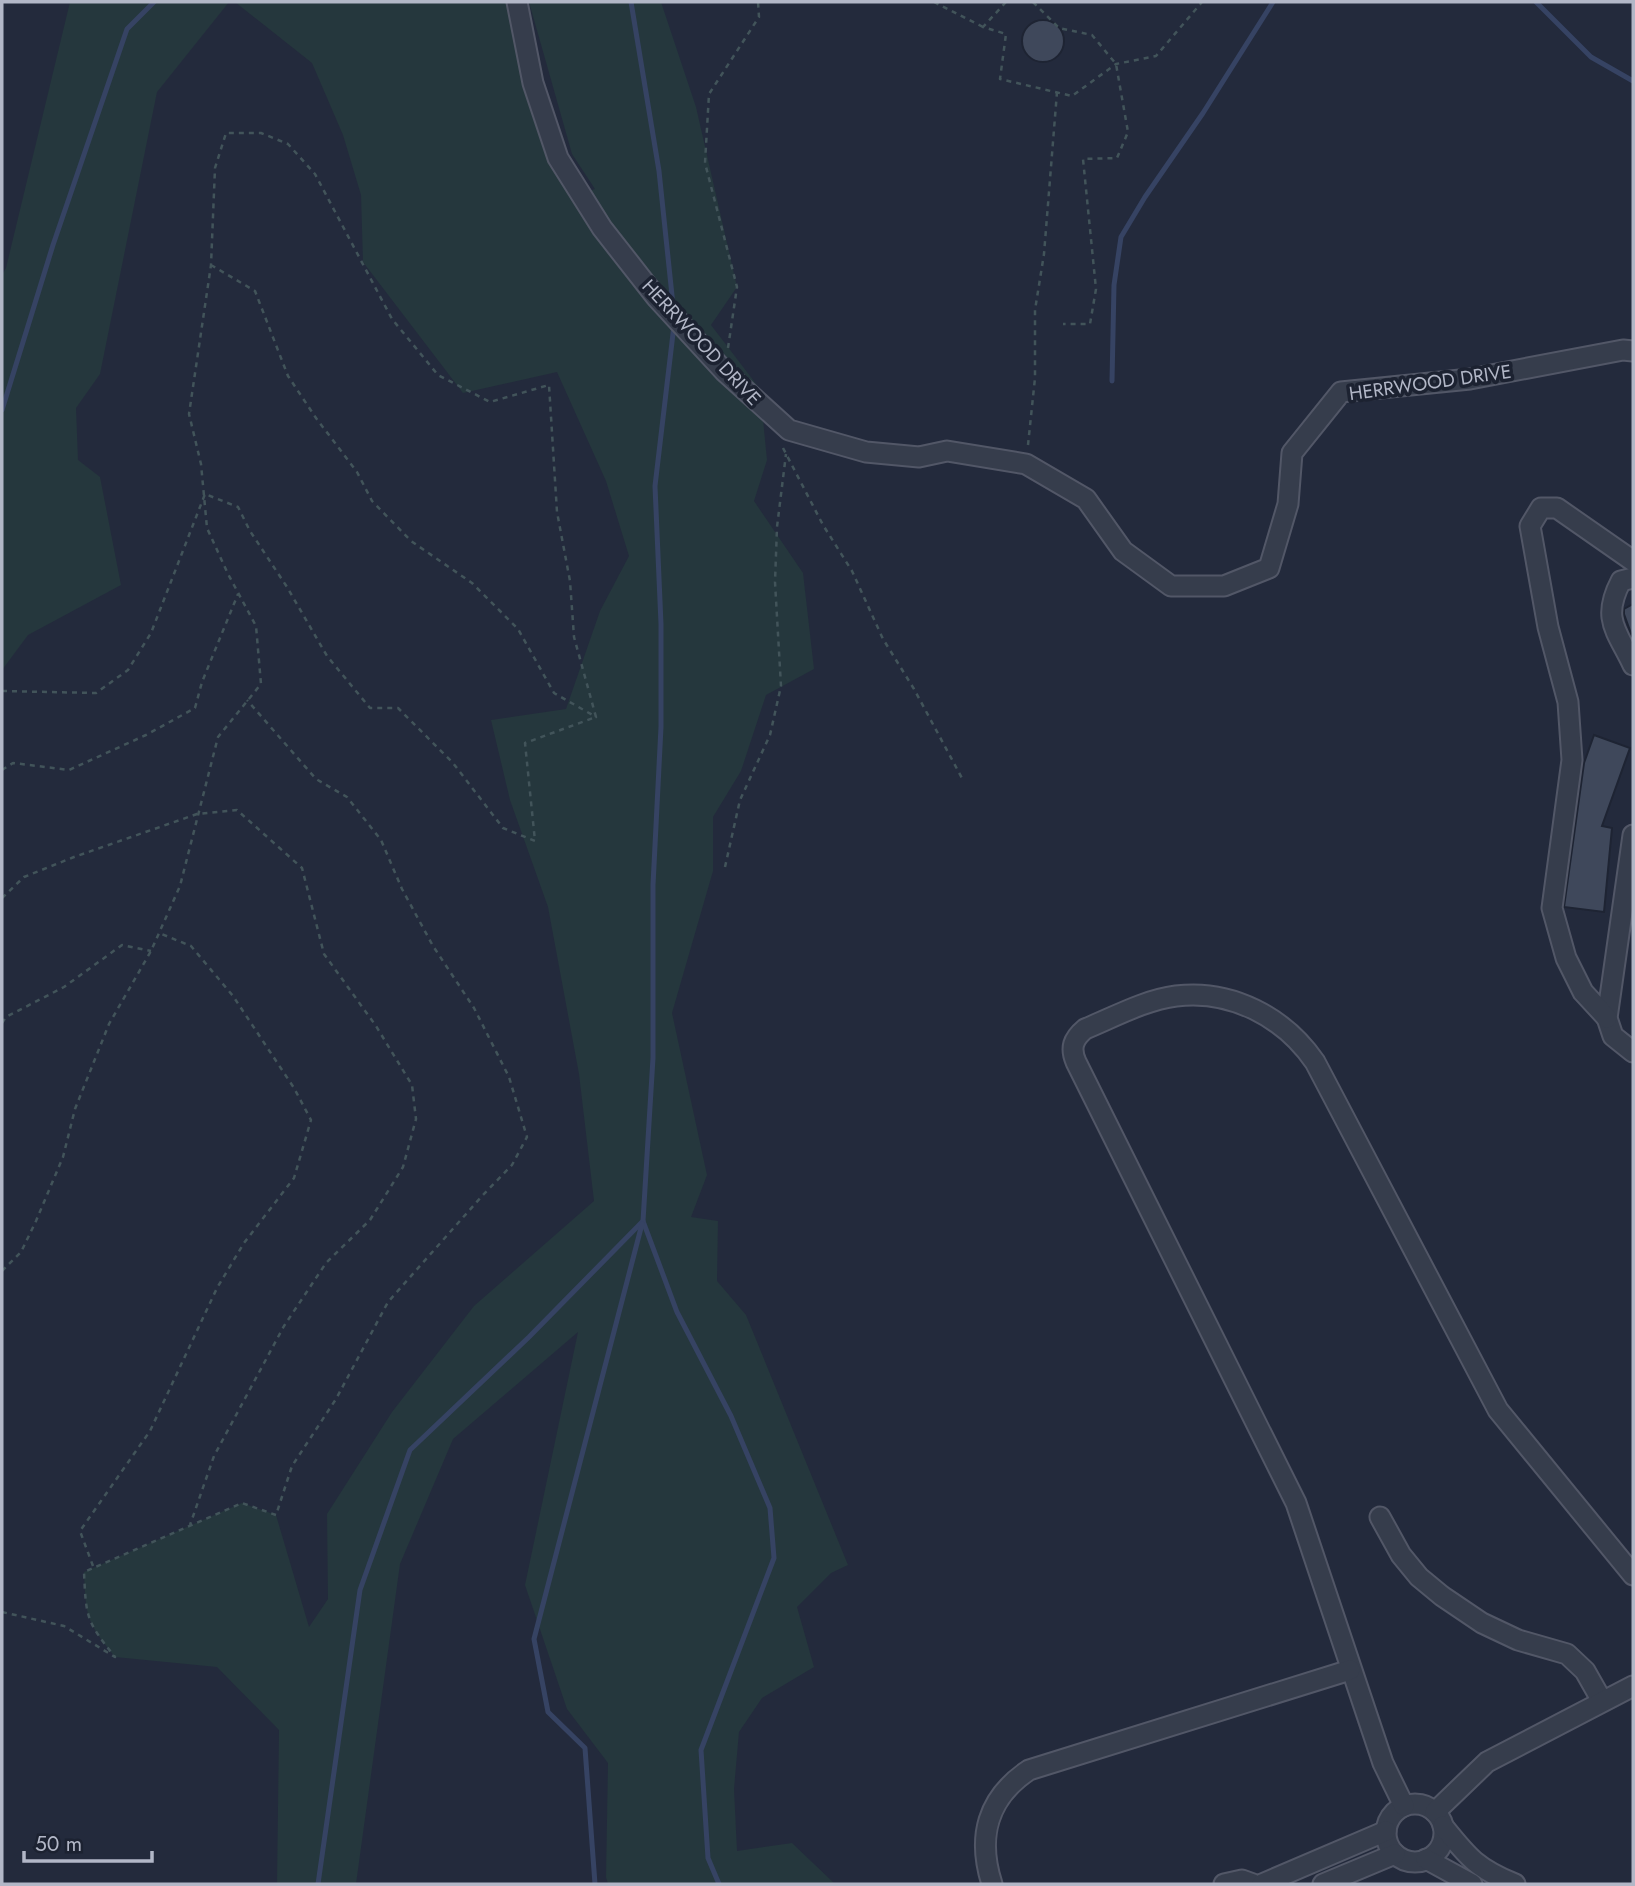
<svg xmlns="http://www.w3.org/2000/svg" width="1635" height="1886" font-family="Jost,sans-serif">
	<rect width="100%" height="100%" fill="#232a3c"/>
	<g fill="#25373d">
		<polygon points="70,2 229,2 157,92 100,374 76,408 78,460 100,477 121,585 28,635 2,670 2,275 6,268"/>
		<path d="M 235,2 L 518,2 L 558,158 L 571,197 L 595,189 L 572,154 L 529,2 L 661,2 L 696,107 L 737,287 L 711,325 L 760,389 L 767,460 L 754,501 L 803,573 L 814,669 L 766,695 L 741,771 L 713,817 L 713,871 L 672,1013 L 707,1175 L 691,1217 L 718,1221 L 717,1281 L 746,1315 L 848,1565 L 831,1573 L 797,1607 L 814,1667 L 762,1698 L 739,1732 L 734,1789 L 737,1851 L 792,1843 L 835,1884 L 608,1884 L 606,1877 L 608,1763 L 567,1709 L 525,1585 L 578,1332 L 453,1439 L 400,1564 L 356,1884 L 277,1884 L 279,1730 L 217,1667 L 115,1657 C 86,1621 86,1617 84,1572 L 242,1503 L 276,1515 L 309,1627 L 328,1599 L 327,1514 L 392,1412 L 474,1306 L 594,1201 L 579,1074 L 548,907 L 510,800 L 491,720 L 566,709 L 600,611 L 629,556 L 606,481 L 557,372 L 463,393 L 363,262 L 361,195 L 343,135 L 312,63 Z"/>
	</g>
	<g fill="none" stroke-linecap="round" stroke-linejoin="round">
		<g stroke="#364363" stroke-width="5">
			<polyline points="631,2 659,171 673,305"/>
			<polyline points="1536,2 1591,57 1633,81"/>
			<polyline points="1112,381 1114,285 1121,237 1145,197 1203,113 1273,2"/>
			<polyline points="2,410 53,245 127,29 154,2"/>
			<polyline points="643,1221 677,1312 731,1416 770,1508 774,1558 701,1750 708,1858 719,1884"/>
			<polyline points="318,1884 360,1590 410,1450 529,1337 643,1221 653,1058 653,885 661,727 661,624 655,486 674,325"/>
			<polyline points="595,1884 585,1748 548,1712 534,1639 642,1224"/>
		</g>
	</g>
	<g fill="#3f485b" stroke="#1e2433" stroke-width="2">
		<circle cx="1043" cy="41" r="21"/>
		<polygon points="1633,604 1633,639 1624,614 1624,609"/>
		<polygon points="1594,735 1630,748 1602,826 1612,828 1604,912 1564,907 1584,763"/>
	</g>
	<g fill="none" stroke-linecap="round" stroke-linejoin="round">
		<g stroke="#525767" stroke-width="23">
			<g id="minor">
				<polyline points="517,2 533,83 558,158 602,228 656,297 725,372 789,430 866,452 919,457 947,451 1026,464 1086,499 1123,551 1171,586 1224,586 1269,568 1288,504 1292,453 1341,392 1470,379 1623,350 1633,351"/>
				<path d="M 1633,578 L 1621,581 C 1601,619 1617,631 1633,665"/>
				<polyline points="1633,835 1607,1018 1613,1036 1633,1052"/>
				<polyline points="1607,1018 1583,992 1566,958 1552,908 1572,760 1568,702 1548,627 1530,526 1541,508 1557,508 1633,561"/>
				<polyline points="1380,1517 1401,1555 1419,1577 1442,1596 1482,1623 1518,1640 1567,1654 1585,1671 1602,1701"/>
				<circle cx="1415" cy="1833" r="29"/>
				<path d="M 1404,1806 L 1383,1763 L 1296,1503 L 1076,1062 C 1070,1048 1073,1039 1085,1029 C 1114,1017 1145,1000 1176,996 C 1231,989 1284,1017 1315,1062 L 1498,1410 L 1633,1575"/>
				<polyline points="1435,1812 1487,1762 1633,1686"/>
				<path d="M 1443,1826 C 1468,1857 1476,1868 1515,1884"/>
				<polyline points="1426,1859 1472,1884"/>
				<path d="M 992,1884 C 977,1837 987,1798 1029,1770 L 1350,1670"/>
				<polyline points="1224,1884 1242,1880 1253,1884"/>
				<polyline points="1262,1884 1386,1831"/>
				<polyline points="1323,1884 1395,1854"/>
			</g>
		</g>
		<g stroke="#42545a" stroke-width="2.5" stroke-dasharray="5 5" stroke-linecap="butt">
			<polyline points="934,2 983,27"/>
			<polyline points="1006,2 983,27 1006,34 1000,79 1072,96 1116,64 1156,56 1202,2"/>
			<polyline points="1033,2 1059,28 1092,35 1116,64 1128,132 1117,158 1083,159 1096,289 1090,324 1063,324"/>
			<polyline points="728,348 737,287 705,163 709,94 759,17 758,2"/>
			<polyline points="1028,445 1035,378 1035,310 1044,254 1057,92"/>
			<polyline points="783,448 823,525 852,571 883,639 914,689 963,780"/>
			<polyline points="2,691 96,693 128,670 151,633 205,494 238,507 250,531 287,587 327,656 370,708 398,708 453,763 503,828 535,841 525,743 596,717"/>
			<polyline points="2,770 13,763 69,770 146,735 195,708 202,682 238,594"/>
			<polyline points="725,867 740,800 770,735 781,686 775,582 777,527 786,454"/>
			<polyline points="2,898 24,877 74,857 197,814 237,810 302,868 324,954 376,1026 412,1085 416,1119 403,1167 370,1220 326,1263 284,1326 214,1456 190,1525"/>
			<polyline points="2,1023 6,1017 64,987 122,945 151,951"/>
			<polyline points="2,1271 21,1252 36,1221 63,1157 75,1109 109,1024 151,951 180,886 218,737 261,684 256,626 228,574 207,528 201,464 189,414 211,265 215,168 226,133 261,133 288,144 315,174 392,319 438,375 490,402 549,385 557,512 570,581 574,637 596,717 554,693 518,629 472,583 411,541 372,501 357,472 316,418 288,376 255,291 211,265"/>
			<polyline points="93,1566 80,1531 150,1431 217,1288 244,1243 294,1178 311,1120 294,1088 233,996 191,946 159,933"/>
			<path d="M 2,1612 L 64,1626 L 115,1657 C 86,1621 86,1617 84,1572 L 242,1503 L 276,1515 L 292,1466 L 336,1399 L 388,1302 L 482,1196 L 512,1165 L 527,1137 L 509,1077 L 474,1008 L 433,946 L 402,889 L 381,840 L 347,797 L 316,779 L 247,700"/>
		</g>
		<use href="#minor" stroke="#363d4c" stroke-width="19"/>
	</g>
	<g text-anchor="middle" stroke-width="7" stroke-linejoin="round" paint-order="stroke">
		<g font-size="19" fill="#b2b7c7" stroke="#1c2231">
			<text transform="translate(702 342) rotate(47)" y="7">HERRWOOD DRIVE</text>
			<text transform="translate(1430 382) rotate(-8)" y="7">HERRWOOD DRIVE</text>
		</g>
	</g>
	<rect width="1635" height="1886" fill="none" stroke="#b2b7c7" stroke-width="7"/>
	<path d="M24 1851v10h128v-10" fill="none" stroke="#b2b7c7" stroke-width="3.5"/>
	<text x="35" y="1851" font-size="21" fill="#b2b7c7" stroke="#1c2231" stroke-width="5" paint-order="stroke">50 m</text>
</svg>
